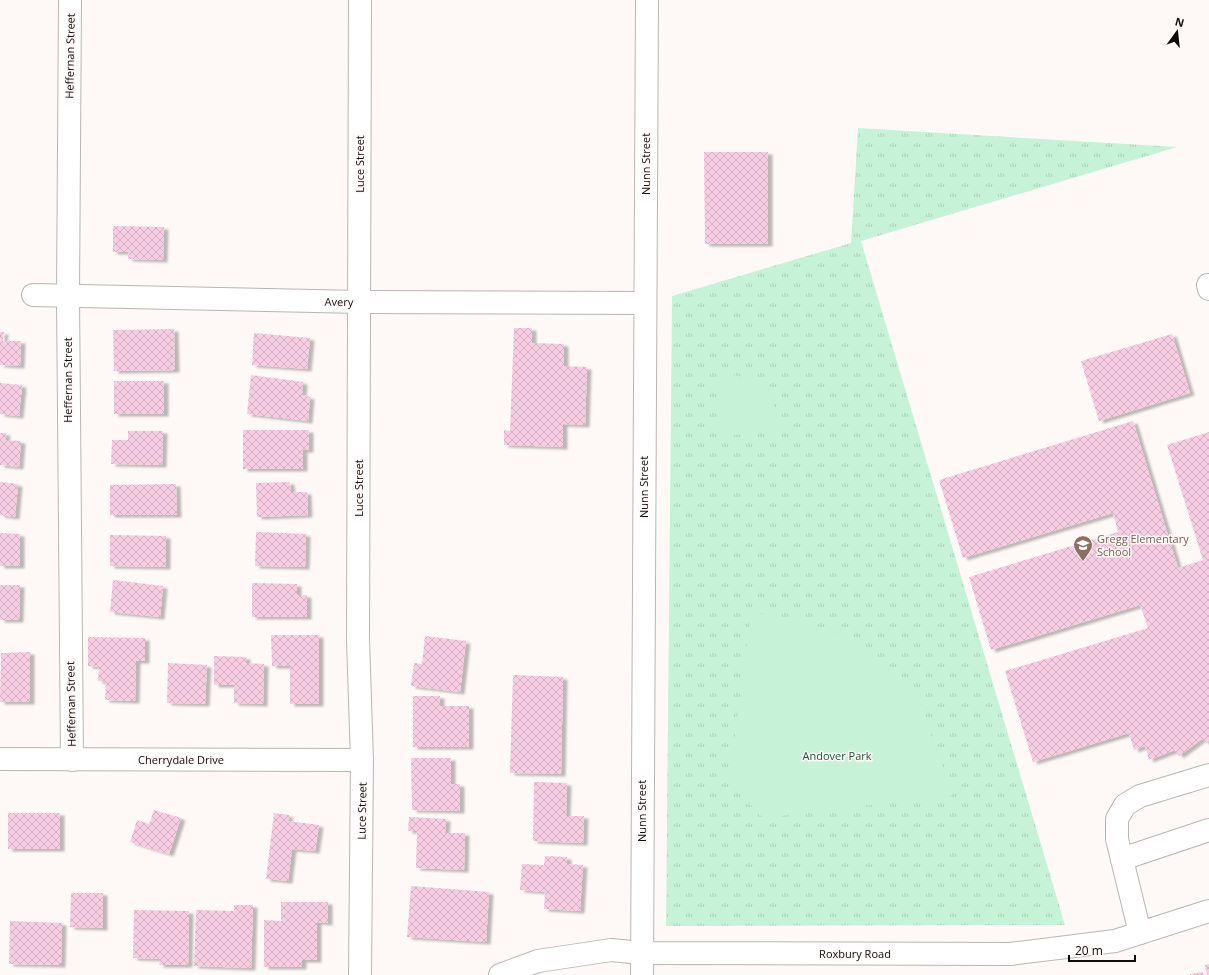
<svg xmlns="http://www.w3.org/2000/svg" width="1209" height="975" font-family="'Open Sans',sans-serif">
	<defs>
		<pattern id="grass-tufts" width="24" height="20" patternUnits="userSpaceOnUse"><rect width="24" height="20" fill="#c6f3d7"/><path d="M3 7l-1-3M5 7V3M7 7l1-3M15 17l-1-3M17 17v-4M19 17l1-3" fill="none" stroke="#a9cfb7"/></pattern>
		<pattern id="building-cross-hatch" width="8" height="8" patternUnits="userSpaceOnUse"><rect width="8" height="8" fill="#f7cde3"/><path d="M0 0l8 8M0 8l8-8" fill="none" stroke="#d3afc2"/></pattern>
		<filter id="shadow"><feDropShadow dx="4.5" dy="2.5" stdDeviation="1" flood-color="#0004"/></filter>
	</defs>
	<rect width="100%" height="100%" fill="#fef9f7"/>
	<polygon fill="url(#grass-tufts)" points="858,128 1177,147 861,241 1065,925 666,926 672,296 851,243"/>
	<g fill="#c6f3d7">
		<polygon points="722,372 749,379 772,398 780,431 723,436 718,430"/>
		<polygon points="751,612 790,619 856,641 914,689 953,795 763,818 729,781"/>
	</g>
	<g fill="url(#building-cross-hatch)" filter="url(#shadow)">
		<polygon points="704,152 768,152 768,244 705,244"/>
		<polygon points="113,226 164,227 163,260 128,259 129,252 113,252"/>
		<polygon points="514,328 532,328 532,343 564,344 564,366 587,367 585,425 563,424 563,447 504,445 504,430 510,431"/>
		<polygon points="174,329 175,370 114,371 113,330"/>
		<polygon points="0,332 4,332 3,341 21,341 20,366 0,365"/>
		<polygon points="254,333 310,338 307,369 252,365"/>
		<polygon points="1172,334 1190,393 1099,421 1081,361"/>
		<polygon points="251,375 303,382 302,395 310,397 308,421 247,414"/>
		<rect x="114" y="381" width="50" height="33"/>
		<polygon points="0,383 22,385 19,416 0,414"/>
		<polygon points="1133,421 1178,568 1203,560 1167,445 1209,432 1209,740 1207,743 1202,739 1179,756 1175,750 1149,760 1145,746 1134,750 1129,733 1033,762 1005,671 1148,628 1140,605 991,650 969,577 1118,532 1113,513 963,558 939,480"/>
		<polygon points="243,430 309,430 309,450 303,450 303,469 243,469"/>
		<polygon points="128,431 163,431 162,465 111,464 112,440 128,440"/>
		<polygon points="0,433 6,433 5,440 21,441 19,467 0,465"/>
		<polygon points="0,482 18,484 15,517 0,515"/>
		<polygon points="290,482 291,492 307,492 308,515 257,517 256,483"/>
		<polygon points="176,484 177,515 110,515 110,485"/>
		<polygon points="256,532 306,534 305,567 255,566"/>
		<polygon points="0,533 20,534 20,566 0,566"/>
		<polygon points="110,535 166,536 166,567 110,566"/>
		<polygon points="113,580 163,586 160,617 110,612"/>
		<polygon points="252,583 297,584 297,595 307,595 307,617 252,617"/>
		<polygon points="0,585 20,585 19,620 0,620"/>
		<polygon points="271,635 319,635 319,704 290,704 290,666 272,666"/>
		<polygon points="425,636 466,641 460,692 411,686 414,663 422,664"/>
		<polygon points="88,637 145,638 145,661 136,661 135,701 105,700 106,682 98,681 99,667 88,666"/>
		<polygon points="30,652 30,702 0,702 1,653"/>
		<polygon points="214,656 246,657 246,663 264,664 263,704 234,703 234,685 214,685"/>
		<polygon points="168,663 207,665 205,704 167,703"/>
		<polygon points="513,675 563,677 561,774 510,773"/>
		<polygon points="413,696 440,696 440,706 469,706 469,747 413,747"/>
		<polygon points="411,758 451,758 451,784 460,784 460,811 412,810"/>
		<polygon points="534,782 567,783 566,816 584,816 583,843 533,841"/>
		<polygon points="154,810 181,818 169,854 130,842 137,820 149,824"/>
		<rect x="8" y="813" width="52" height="36"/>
		<polygon points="274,813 289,815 288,821 319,825 315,851 292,849 288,881 266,879"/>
		<polygon points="409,817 446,819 445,833 465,833 464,870 416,868 417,831 408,831"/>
		<polygon points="545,856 567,857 567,864 583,865 580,911 544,909 545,892 520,890 522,864 544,865"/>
		<polygon points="411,886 489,892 486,942 407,937"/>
		<polygon points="71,893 103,893 103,928 70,927"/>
		<polygon points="281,902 328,902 328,923 317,922 317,960 302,960 302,967 264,967 264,920 281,921"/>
		<polygon points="234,905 253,905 251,968 194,966 196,910 234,911"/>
		<polygon points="134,910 189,911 188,965 159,965 160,959 133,958"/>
		<polygon points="10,921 62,923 61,965 9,964"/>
		<polygon points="1209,964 1209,975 1207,975 1205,965"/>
		<polygon points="1203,972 1203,975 1190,975 1190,974"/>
	</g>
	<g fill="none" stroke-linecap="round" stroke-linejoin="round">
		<g stroke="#b9b5b3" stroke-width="24">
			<g id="minor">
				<polyline points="70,0 68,296 72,760"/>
				<polyline points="1208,285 1209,289"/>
				<polyline points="33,295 361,302 645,303"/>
				<polyline points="0,759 362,760"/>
				<polyline points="1122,859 1209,830"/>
				<polyline points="1140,933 1117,839 1117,819 1125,805 1140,796 1209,775"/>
				<polyline points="360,975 362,760 358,640 360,0"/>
				<polyline points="500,975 538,961 611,950 642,953 1010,954 1115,941 1209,911"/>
				<polyline points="642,975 647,0"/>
			</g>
		</g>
		<use href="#minor" stroke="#fff" stroke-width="22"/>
	</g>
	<defs>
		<g id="school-pin" transform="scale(1)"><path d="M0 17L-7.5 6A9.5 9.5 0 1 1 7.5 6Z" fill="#8d6e63" stroke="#fef9f7"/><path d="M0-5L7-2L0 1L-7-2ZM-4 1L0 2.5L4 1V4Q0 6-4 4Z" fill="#fff"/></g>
	</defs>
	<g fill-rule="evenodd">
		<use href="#school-pin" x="1083" y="545"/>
	</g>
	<g text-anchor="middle" stroke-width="3" stroke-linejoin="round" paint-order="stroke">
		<g font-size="11" fill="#0e0c0c" stroke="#fef9f7">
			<text transform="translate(70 56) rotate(-89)" y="4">Heffernan Street</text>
			<text transform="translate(360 164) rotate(-90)" y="4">Luce Street</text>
			<text transform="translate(646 164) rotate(-90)" y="4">Nunn Street</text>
			<text transform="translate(339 302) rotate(1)" y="4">Avery</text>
			<text transform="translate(68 380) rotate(-90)" y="4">Heffernan Street</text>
			<text transform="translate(644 487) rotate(-90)" y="4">Nunn Street</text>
			<text transform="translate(359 488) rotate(-90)" y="4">Luce Street</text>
			<text transform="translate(71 704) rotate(-91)" y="4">Heffernan Street</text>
			<text x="181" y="764">Cherrydale Drive</text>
			<text transform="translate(362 811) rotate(-89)" y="4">Luce Street</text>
			<text transform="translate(642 811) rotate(-90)" y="4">Nunn Street</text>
			<text x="855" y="958">Roxbury Road</text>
		</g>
		<g font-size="11" fill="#785e54" stroke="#fef9f7" text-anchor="start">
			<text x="1097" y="543">Gregg Elementary<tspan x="1097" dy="13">School</tspan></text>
		</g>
		<g font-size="11" fill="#1e5338" stroke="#fef9f7">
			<text x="837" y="760">Andover Park</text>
		</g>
	</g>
	<g transform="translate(1177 32) rotate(15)" stroke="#fef9f7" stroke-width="3" paint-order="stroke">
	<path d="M0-3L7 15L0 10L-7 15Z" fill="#0e0c0c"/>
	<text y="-6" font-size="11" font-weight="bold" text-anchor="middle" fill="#0e0c0c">N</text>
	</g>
	<path d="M1069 955v6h66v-6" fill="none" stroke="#0e0c0c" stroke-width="2"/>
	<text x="1075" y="955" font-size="12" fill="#0e0c0c" stroke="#fef9f7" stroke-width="3" paint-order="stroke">20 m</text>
</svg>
